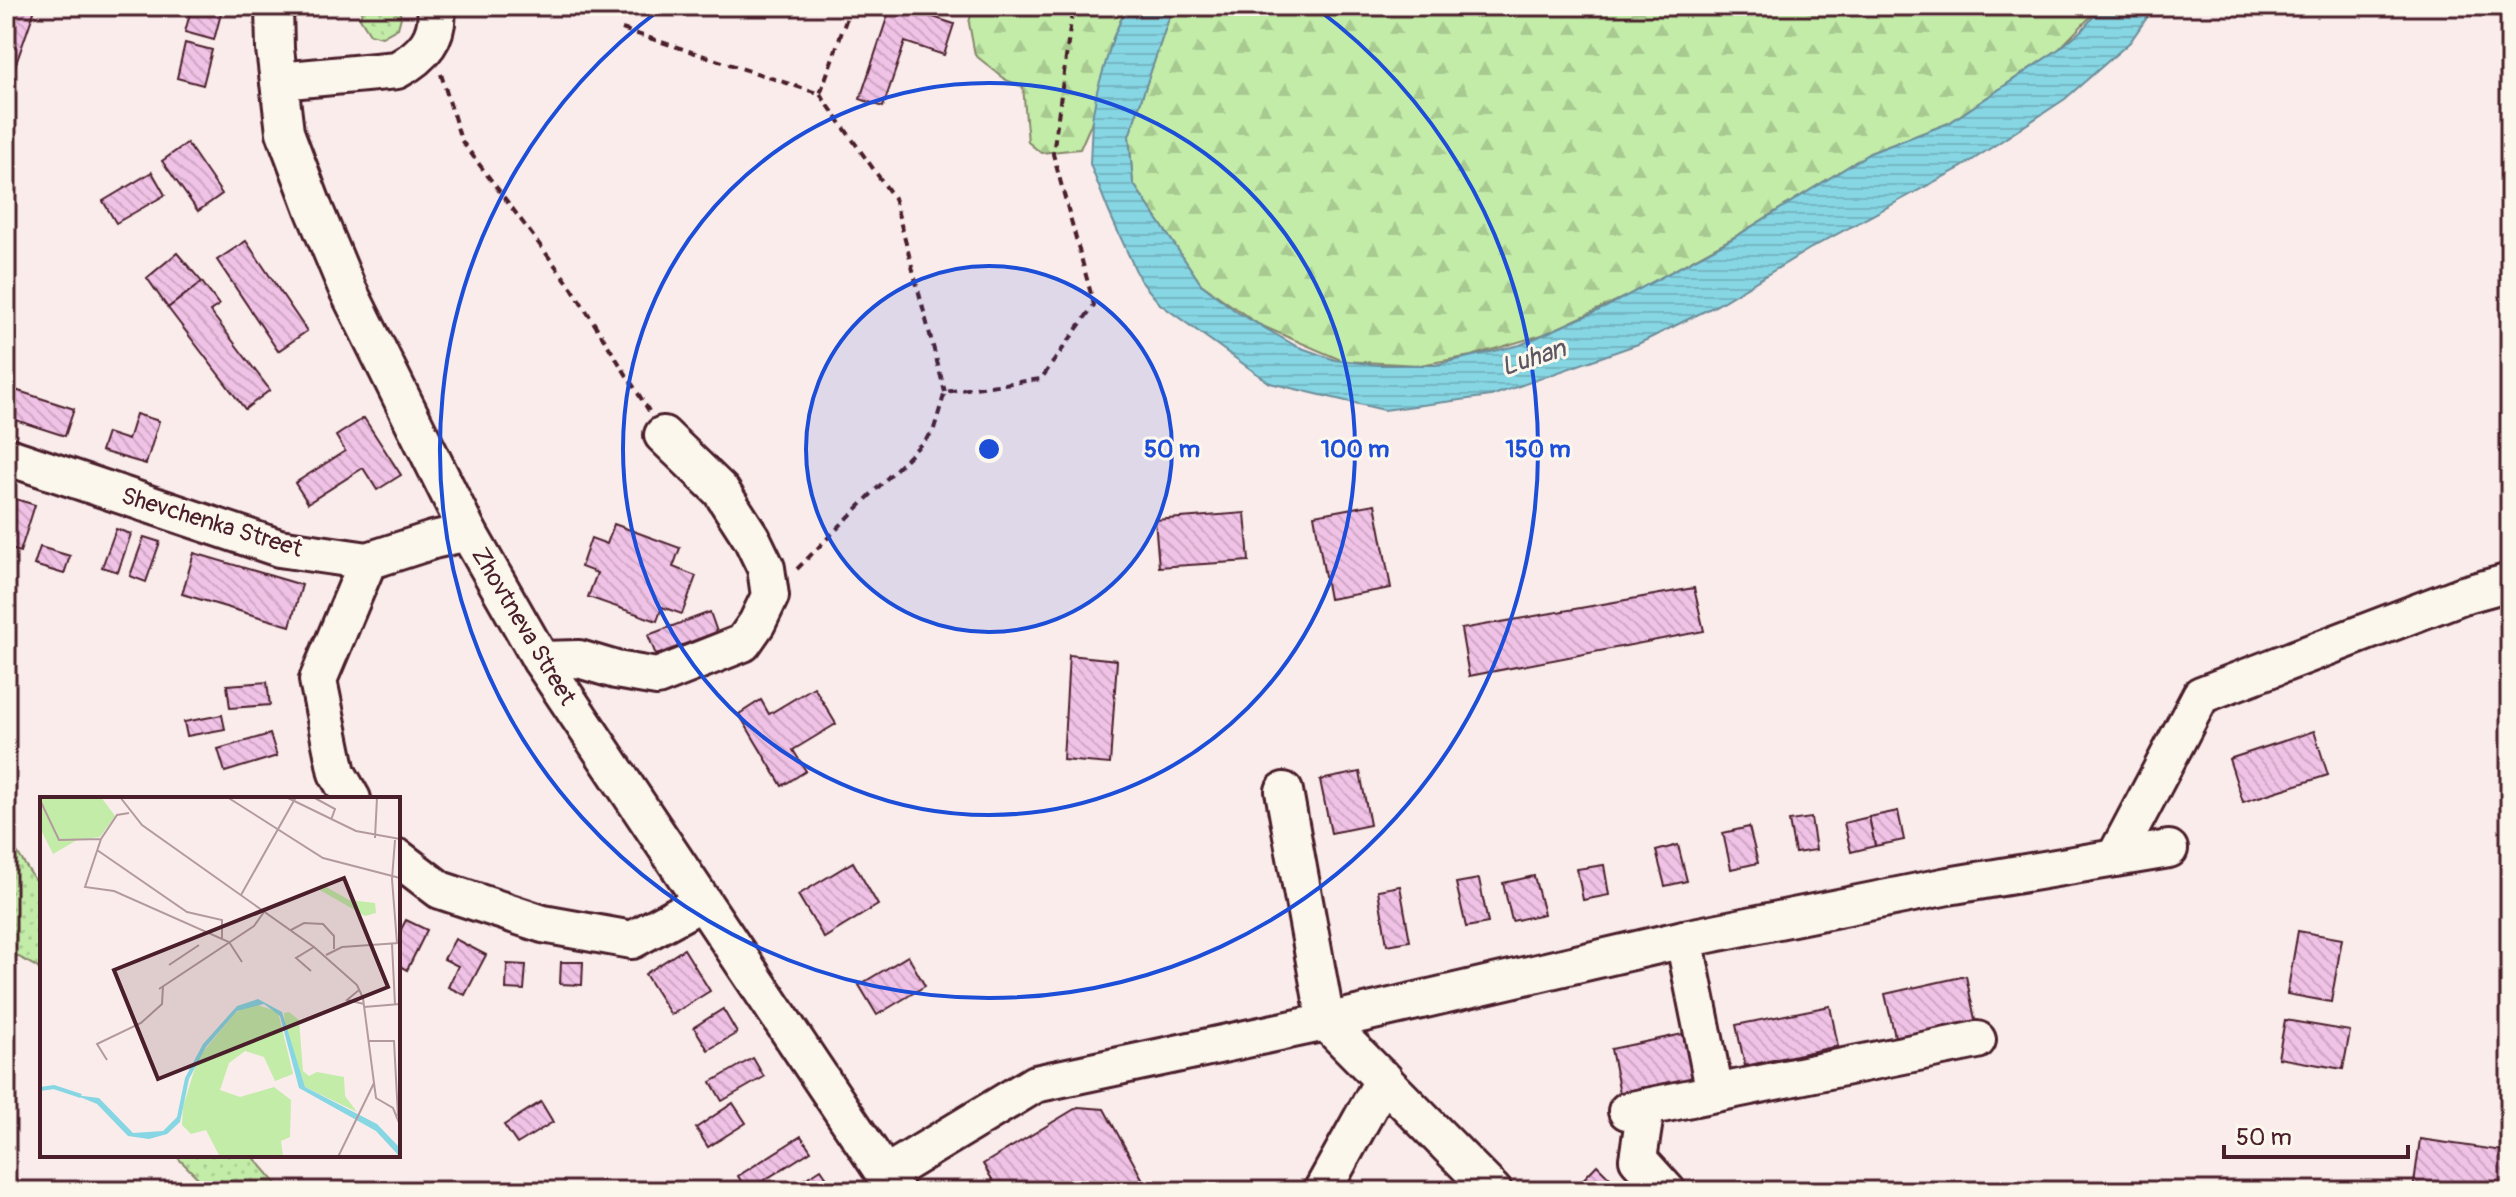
<svg xmlns="http://www.w3.org/2000/svg" width="2516" height="1197" font-family="Pangolin,sans-serif">
	<defs>
		<pattern id="grass-dots" width="8" height="8" patternUnits="userSpaceOnUse" patternTransform="scale(2)"><rect width="8" height="8" fill="#c2eca8"/><path d="M2 2h.1M6 6h.1" fill="none" stroke="#a8ca91" stroke-width="1.8" stroke-linecap="round"/></pattern>
		<pattern id="forest-firs" width="22" height="20" patternUnits="userSpaceOnUse" patternTransform="scale(2)"><rect width="22" height="20" fill="#c2eca8"/><path d="M5 1l3.5 6h-7zM16 11l3.5 6h-7z" fill="#a8ca91"/></pattern>
		<pattern id="water-rules" width="6" height="5" patternUnits="userSpaceOnUse" patternTransform="scale(2)"><rect width="6" height="5" fill="#86d6e3"/><path d="M0 2.5h6" fill="none" stroke="#75b7c3"/></pattern>
		<pattern id="building-back-hatch" width="6" height="6" patternUnits="userSpaceOnUse" patternTransform="scale(2)"><rect width="6" height="6" fill="#f0c2e6"/><path d="M-1 5l2 2M0 0l6 6M5-1l2 2" fill="none" stroke="#cfa6c5"/></pattern>
	</defs>
	<rect width="100%" height="100%" fill="#f9eceb"/>
	<filter id="ink" filterUnits="userSpaceOnUse"><feTurbulence type="fractalNoise" baseFrequency=".0125" numOctaves="2"/><feDisplacementMap in="SourceGraphic" scale="16" xChannelSelector="R" yChannelSelector="G"/><feConvolveMatrix kernelMatrix="1 2 1 2 8 2 1 2 1" color-interpolation-filters="sRGB"/></filter>
	<g filter="url(#ink)">
		<g fill="url(#grass-dots)" stroke="#86866a" stroke-width="2">
			<polygon points="363,6 398,6 401,17 398,28 382,37 370,34 360,18"/>
			<polygon points="6,835 42,891 42,974 37,967 6,950"/>
			<polygon points="175,1155 252,1155 282,1190 211,1191"/>
		</g>
		<g fill="url(#forest-firs)" stroke="#86866a" stroke-width="2">
			<polygon points="973,6 1127,6 1113,38 1091,124 1080,149 1041,153 1028,142 1023,87 1006,80 975,55 969,23"/>
			<polygon points="1173,6 2101,6 2059,49 1949,123 1870,153 1741,233 1631,294 1545,334 1471,356 1420,365 1343,361 1258,324 1201,284 1133,183 1129,136"/>
		</g>
		<polygon fill="url(#water-rules)" stroke="#6e8d99" stroke-width="2" points="1127,6 1173,6 1129,136 1133,183 1201,284 1237,312 1296,346 1335,360 1379,365 1435,365 1520,345 1606,307 1732,239 1870,153 1949,123 2059,49 2083,29 2102,6 2155,6 2130,42 2065,99 1962,167 1811,248 1717,305 1638,344 1491,396 1384,410 1270,383 1160,304 1140,280 1109,212 1090,164 1092,119 1097,91 1113,38"/>
		<g fill="url(#building-back-hatch)" stroke="#4a1f2b" stroke-width="2">
			<polygon points="6,6 36,6 11,78 6,76"/>
			<polygon points="192,6 223,6 214,40 185,32"/>
			<polygon points="891,6 924,6 921,13 954,24 944,55 905,42 883,107 860,99"/>
			<polygon points="185,43 212,50 203,85 177,78"/>
			<polygon points="187,143 222,194 198,211 162,161"/>
			<polygon points="152,172 165,195 116,223 103,201"/>
			<polygon points="246,241 307,331 278,351 217,260"/>
			<polygon points="177,253 202,282 168,308 147,278"/>
			<polygon points="202,282 219,305 210,311 270,390 245,409 168,308"/>
			<polygon points="6,387 74,409 65,436 6,417"/>
			<polygon points="136,414 159,421 146,464 101,451 107,433 128,440"/>
			<polygon points="364,418 401,475 377,490 363,468 308,503 295,483 345,451 336,436"/>
			<polygon points="6,496 35,505 20,552 6,547"/>
			<polygon points="1375,504 1391,588 1329,599 1314,515"/>
			<polygon points="1245,513 1249,561 1159,567 1155,520"/>
			<polygon points="614,524 680,548 673,567 696,576 682,614 662,607 657,621 588,597 597,573 581,567 591,538 607,544"/>
			<polygon points="116,529 131,534 118,572 102,567"/>
			<polygon points="144,537 160,542 146,582 130,576"/>
			<polygon points="40,547 70,556 64,574 34,565"/>
			<polygon points="194,553 302,585 290,626 182,594"/>
			<polygon points="1694,588 1704,631 1469,676 1461,629"/>
			<polygon points="710,612 717,632 656,655 648,635"/>
			<polygon points="1069,655 1117,660 1110,764 1063,760"/>
			<polygon points="267,682 270,705 230,708 227,685"/>
			<polygon points="814,687 836,724 793,750 806,771 782,786 739,714 761,700 769,714"/>
			<polygon points="222,715 225,729 187,736 184,722"/>
			<polygon points="2314,731 2328,775 2243,802 2229,759"/>
			<polygon points="270,734 277,756 225,772 218,749"/>
			<polygon points="1360,772 1370,825 1331,833 1320,780"/>
			<polygon points="1898,811 1904,840 1875,846 1869,817"/>
			<polygon points="1869,817 1875,846 1851,852 1844,823"/>
			<polygon points="1811,818 1816,850 1795,853 1789,821"/>
			<polygon points="1749,827 1758,863 1731,869 1723,833"/>
			<polygon points="1678,845 1687,881 1665,886 1656,851"/>
			<polygon points="853,862 878,905 824,938 798,895"/>
			<polygon points="1604,865 1609,895 1583,900 1577,869"/>
			<polygon points="1534,876 1544,914 1512,921 1503,883"/>
			<polygon points="1479,879 1488,923 1466,927 1456,883"/>
			<polygon points="1400,886 1410,941 1387,945 1378,890"/>
			<polygon points="406,920 427,930 407,970 398,965 398,935"/>
			<polygon points="2298,931 2342,939 2331,1002 2287,994"/>
			<polygon points="455,939 486,955 465,995 448,987 458,966 444,959"/>
			<polygon points="684,949 710,991 671,1015 645,974"/>
			<polygon points="908,956 925,986 877,1015 859,985"/>
			<polygon points="561,962 583,962 582,985 560,984"/>
			<polygon points="507,964 526,965 524,990 506,989"/>
			<polygon points="1966,976 1976,1024 1896,1041 1885,994"/>
			<polygon points="1830,1006 1838,1046 1745,1066 1736,1025"/>
			<polygon points="723,1009 737,1033 708,1050 694,1027"/>
			<polygon points="2285,1020 2350,1031 2343,1069 2278,1058"/>
			<polygon points="1683,1034 1694,1083 1621,1098 1611,1049"/>
			<polygon points="753,1058 764,1077 722,1101 711,1082"/>
			<polygon points="541,1102 553,1122 517,1144 504,1125"/>
			<polygon points="733,1103 746,1123 708,1147 696,1128"/>
			<polygon points="1078,1107 1104,1109 1149,1191 999,1191 983,1164"/>
			<polygon points="801,1136 811,1151 747,1191 738,1176"/>
			<polygon points="2420,1139 2510,1152 2510,1191 2413,1191"/>
			<polygon points="1597,1165 1623,1191 1572,1191"/>
			<polygon points="821,1169 832,1185 823,1191 787,1191"/>
		</g>
		<g fill="none" stroke-linecap="round" stroke-linejoin="round">
			<g stroke="#4a1f2b" stroke-width="42">
				<g id="minor">
					<polyline points="274,6 275,49 285,132 314,209 347,288 468,532 541,660 896,1191"/>
					<path d="M 279,81 L 397,70 C 423,56 440,37 436,6"/>
					<polyline points="6,456 279,548 368,561 433,540 468,532"/>
					<polyline points="541,660 579,659 616,670 657,677 743,643 757,623 770,596 766,568 752,539 721,491 663,435"/>
					<polyline points="1284,791 1326,1022 1493,1191"/>
					<polyline points="352,799 337,773 318,680 368,561"/>
					<polyline points="398,858 440,890 543,924 632,940 702,902"/>
					<polyline points="2115,858 2201,695 2463,595 2510,582"/>
					<polyline points="1684,939 1715,1093"/>
					<polyline points="1646,1107 1638,1159 1667,1191"/>
					<polyline points="1627,1111 1977,1040"/>
					<polyline points="886,1174 1035,1084 1326,1022 1684,939 1948,886 2169,849"/>
					<polyline points="1322,1191 1384,1079"/>
				</g>
			</g>
			<g stroke="#4a1f2b" stroke-width="4" stroke-dasharray="8 6" stroke-linecap="butt">
				<polyline points="622,29 820,94 851,6"/>
				<polyline points="441,74 461,140 572,288 649,411"/>
				<polyline points="820,94 894,198 945,392"/>
				<polyline points="797,569 933,432 945,392 1041,379 1094,305 1053,154 1073,6"/>
			</g>
			<use href="#minor" stroke="#fbf7ec" stroke-width="36"/>
		</g>
	</g>
	<circle cx="989" cy="449" r="183" fill="#1d4ed8" fill-opacity=".12"/>
	<g fill="none" stroke="#1d4ed8" stroke-width="4">
		<circle cx="989" cy="449" r="183"/>
		<circle cx="989" cy="449" r="366"/>
		<path d="M1316 8A549 549 0 1 1 662 8"/>
	</g>
	<g text-anchor="middle" stroke-width="6" stroke-linejoin="round" paint-order="stroke">
		<g font-size="24" fill="#4a1f2b" stroke="#fbf7ec">
			<text transform="translate(212 522) rotate(17)" y="8">Shevchenka Street</text>
			<text transform="translate(524 626) rotate(59)" y="8">Zhovtneva Street</text>
		</g>
		<g font-size="26" font-style="italic" fill="#5c5662" stroke="#fbf7ec">
			<text transform="translate(1533 357) rotate(-18)" y="9">Luhan</text>
		</g>
	</g>
	<g transform="translate(40 797)">
		<rect width="360" height="360" fill="#f9eceb"/>
		<path d="M 281,87 L 309,103 L 335,106 L 336,116 L 325,119 L 278,92 Z" fill="#c2eca8"/>
		<path d="M 212,206 L 238,215 L 253,277 L 235,284 L 224,260 L 205,254 L 189,266 L 180,293 L 200,300 L 234,290 L 251,303 L 250,340 L 241,344 L 243,360 L 180,360 L 166,333 L 151,337 L 142,328 L 143,310 L 158,261 L 195,216 ZM 249,215 L 259,223 L 263,274 L 269,279 L 277,275 L 304,280 L 305,299 L 317,315 L 265,290 L 245,231 L 244,216 Z" fill="#c2eca8"/>
		<path d="M 0,0 L 61,0 L 75,19 L 60,40 L 37,43 L 13,57 L 0,31 Z" fill="#c2eca8"/>
		<path d="M 218,202 L 242,215 L 265,290 L 337,327 L 359,350 L 360,360 L 336,334 L 259,291 L 240,219 L 224,207 L 197,214 L 166,250 L 149,282 L 140,325 L 127,337 L 109,342 L 88,339 L 57,307 L 35,298 L 59,301 L 93,336 L 123,334 L 137,320 L 145,281 L 163,247 L 197,209 Z" fill="#86d6e3"/>
		<path fill="none" stroke="#86d6e3" stroke-width="4" d="M 0,292 L 14,290 L 41,299"/>
		<path fill="none" stroke="#b39a9e" stroke-width="2" d="M 80,0 L 102,28 L 274,150 L 317,188 L 323,201 L 334,286 L 298,360M 187,0 L 283,61 L 360,81M 246,0 L 316,34 L 360,42M 273,0 L 295,12 L 291,23M 0,3 L 19,43 L 61,42M 89,16 L 77,18 L 61,42 L 45,90 L 74,94 L 189,145 L 202,165M 335,41 L 337,0M 355,43 L 352,82 L 357,146M 57,53 L 147,115 L 182,123 L 182,142M 201,98 L 256,0M 251,133 L 264,126 L 283,127 L 294,139 L 294,152M 352,147 L 355,208M 286,158 L 302,150 L 359,146M 129,168 L 159,148M 271,174 L 256,161 L 274,150M 119,192 L 214,129 L 224,115M 319,193 L 307,203 L 324,207M 324,210 L 360,207M 328,244 L 354,244 L 358,319M 67,263 L 57,247 L 101,226 L 122,207 L 123,189M 334,286 L 336,301 L 353,311 L 360,328"/>
		<path fill="#4a1f2b" fill-opacity="0.15" stroke="#4a1f2b" stroke-width="4" d="M 304,81 L 348,190 L 118,282 L 74,173 Z"/>
		<rect width="360" height="360" fill="none" stroke="#4a1f2b" stroke-width="4"/>
	</g>
	<circle cx="989" cy="449" r="12" fill="#1d4ed8" stroke="#fbf7ec" stroke-width="4"/>
	<g font-size="24" text-anchor="middle" font-weight="bold" fill="#1d4ed8" stroke="#fbf7ec" stroke-width="6" stroke-linejoin="round" paint-order="stroke">
		<text x="1172" y="457">50 m</text>
		<text x="1355" y="457">100 m</text>
		<text x="1538" y="457">150 m</text>
	</g>
	<rect width="2516" height="1197" fill="none" stroke="#fbf7ec" stroke-width="32"/>
	<rect x="16" y="16" width="2484" height="1165" fill="none" stroke="#4a1f2b" stroke-width="3" filter="url(#ink)"/>
	<path d="M2224 1145v12h184v-12" fill="none" stroke="#4a1f2b" stroke-width="4"/>
	<text x="2236" y="1145" font-size="24" fill="#4a1f2b" stroke="#fbf7ec" stroke-width="6" paint-order="stroke">50 m</text>
</svg>
